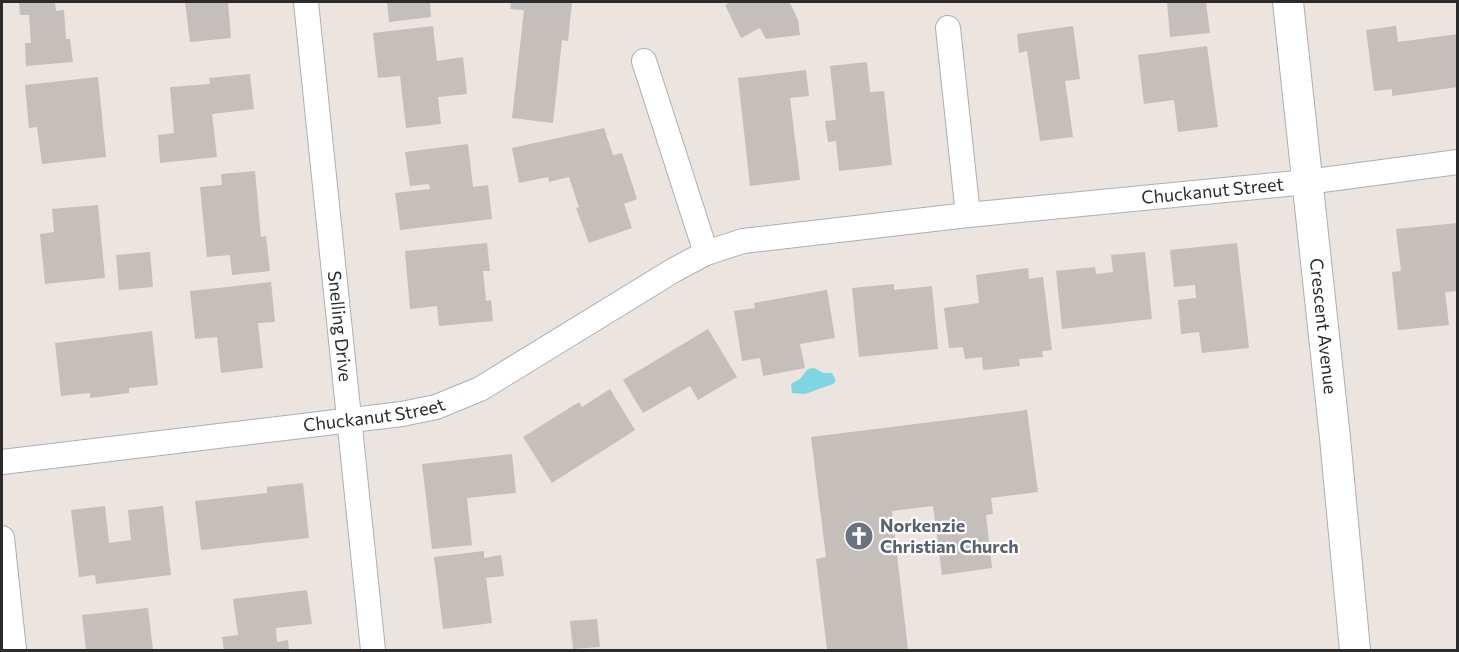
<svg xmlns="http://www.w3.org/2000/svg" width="1459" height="652" font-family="Commissioner,sans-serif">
	<rect width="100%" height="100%" fill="#ebe4df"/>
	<polygon fill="#7fd5e1" points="814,368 823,373 832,373 836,381 833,384 805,394 792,393 791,384 800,379 808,369"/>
	<g fill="#c4bfba">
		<polygon points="19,2 55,2 56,11 64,10 66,39 70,39 73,62 26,66 25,43 31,43 29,15 20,15"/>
		<polygon points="185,2 228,2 231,38 190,42"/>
		<polygon points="387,2 430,2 431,17 389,22"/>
		<polygon points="511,2 572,2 568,41 562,40 553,123 512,118 524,10 510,9"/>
		<polygon points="731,2 793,2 790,3 798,20 800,35 766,39 760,28 741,38 725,5"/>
		<polygon points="1167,2 1206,2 1210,33 1170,37"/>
		<polygon points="433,26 437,61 463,57 467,94 438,97 441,124 406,128 400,76 378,78 373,33"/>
		<polygon points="1073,26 1080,79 1065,81 1073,137 1040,141 1027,51 1019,53 1017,34"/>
		<polygon points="1396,26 1398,42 1458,34 1458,87 1392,96 1392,89 1374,91 1366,30"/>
		<polygon points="1207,46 1218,127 1178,132 1174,100 1144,104 1138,55"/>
		<polygon points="867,62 870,92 884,91 892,165 839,171 836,141 828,142 825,121 836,120 830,66"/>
		<polygon points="806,70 809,96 790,98 800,180 750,186 738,78"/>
		<polygon points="250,74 254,109 212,114 217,157 160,163 158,135 174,133 170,87 210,84 209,78"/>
		<polygon points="98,77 106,157 42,164 37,127 29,128 25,85"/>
		<polygon points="604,128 613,155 622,153 637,199 624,204 632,228 589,243 576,208 579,207 569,177 549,182 548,177 519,183 512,148"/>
		<polygon points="468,144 473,187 488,185 492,219 400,230 395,193 430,189 429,184 410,186 405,152"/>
		<polygon points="255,171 261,237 266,236 270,271 232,275 230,255 207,257 200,187 222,185 221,174"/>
		<polygon points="98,205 105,278 45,284 40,234 54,232 52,209"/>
		<polygon points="1458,223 1458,291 1445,292 1449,325 1398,330 1392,272 1401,271 1396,229"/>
		<polygon points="487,243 490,271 483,271 486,301 491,300 493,321 439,326 437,306 410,309 405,251"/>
		<polygon points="1237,243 1249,348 1202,353 1199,332 1181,334 1178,300 1196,298 1195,285 1174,287 1170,250"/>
		<polygon points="150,252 153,287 119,290 116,255"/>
		<polygon points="1145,252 1152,319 1062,329 1056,271 1095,267 1096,274 1113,272 1111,255"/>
		<polygon points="1028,268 1029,279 1043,277 1052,350 1042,351 1043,357 1019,359 1020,366 983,370 982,357 965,359 963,347 949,348 944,308 979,303 976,275"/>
		<polygon points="271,282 275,322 258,323 263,368 221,373 217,337 195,339 190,291"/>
		<polygon points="894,284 894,290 932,286 938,349 859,357 852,288"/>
		<polygon points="827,290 835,338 800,344 805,368 763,376 760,358 742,361 734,311 755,308 754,303"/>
		<polygon points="708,329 737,377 698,400 690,386 643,413 623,380"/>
		<polygon points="152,331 158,385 129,388 129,393 90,398 90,393 61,396 55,343"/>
		<polygon points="610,389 635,430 552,483 523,437 579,402 582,407"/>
		<polygon points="1027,410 1038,492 991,498 993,514 986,515 992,568 942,575 933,506 892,511 908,650 827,650 816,559 826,557 811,437"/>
		<polygon points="512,454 516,493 467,498 472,545 432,549 422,464"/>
		<polygon points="303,483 309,538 201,550 195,501 267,493 267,487"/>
		<polygon points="105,506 109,543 131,540 128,510 163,506 171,575 96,584 95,575 79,577 71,510"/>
		<polygon points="484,551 484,558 501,555 504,576 486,578 492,623 443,629 434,557"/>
		<polygon points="307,590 312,624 276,628 277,642 288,640 289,650 224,650 222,637 238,635 233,599"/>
		<polygon points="148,608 153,650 86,650 82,615"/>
		<polygon points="597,619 600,647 573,649 570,621"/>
	</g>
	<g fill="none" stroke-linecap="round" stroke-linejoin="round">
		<g stroke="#abafb6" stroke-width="26">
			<g id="minor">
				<path id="s1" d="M 306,2 L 373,650"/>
				<polyline points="948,28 968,215"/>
				<polyline points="644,61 706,253"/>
				<path id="s2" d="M 2,462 L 402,414 L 436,407 L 480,389 L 674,270 L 706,253 L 743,241 L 968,215 L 1307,182 L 1458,162"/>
				<polyline points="2,538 14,650"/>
			</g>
		</g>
		<g stroke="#abafb6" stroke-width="32">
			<g id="tertiary">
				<path id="s3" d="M 1288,2 L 1335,438 L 1355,650"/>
			</g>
		</g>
		<use href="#minor" stroke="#fff" stroke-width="24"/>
		<use href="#tertiary" stroke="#fff" stroke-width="30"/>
	</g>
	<defs>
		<g id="church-disc" transform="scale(1.5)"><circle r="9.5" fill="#6b7280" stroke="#fff"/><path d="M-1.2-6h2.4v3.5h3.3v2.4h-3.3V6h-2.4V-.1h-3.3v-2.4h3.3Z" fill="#fff"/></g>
	</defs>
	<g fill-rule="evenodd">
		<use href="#church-disc" x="859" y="536"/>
	</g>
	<g text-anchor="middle" stroke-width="4.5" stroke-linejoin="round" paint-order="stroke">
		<g font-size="18" fill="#2b2b2b" stroke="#fff">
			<text dy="6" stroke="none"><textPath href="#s2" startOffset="1260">Chuckanut Street</textPath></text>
			<text dy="6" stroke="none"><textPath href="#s1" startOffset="326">Snelling Drive</textPath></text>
			<text dy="6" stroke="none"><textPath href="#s3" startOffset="326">Crescent Avenue</textPath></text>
			<text dy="6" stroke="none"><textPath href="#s2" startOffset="375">Chuckanut Street</textPath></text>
		</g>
		<g font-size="18" font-weight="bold" fill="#5b616d" stroke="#fff" text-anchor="start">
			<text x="880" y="532">Norkenzie<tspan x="880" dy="21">Christian Church</tspan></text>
		</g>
	</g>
	<rect width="1459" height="652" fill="none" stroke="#2b2b2b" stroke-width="6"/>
</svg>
